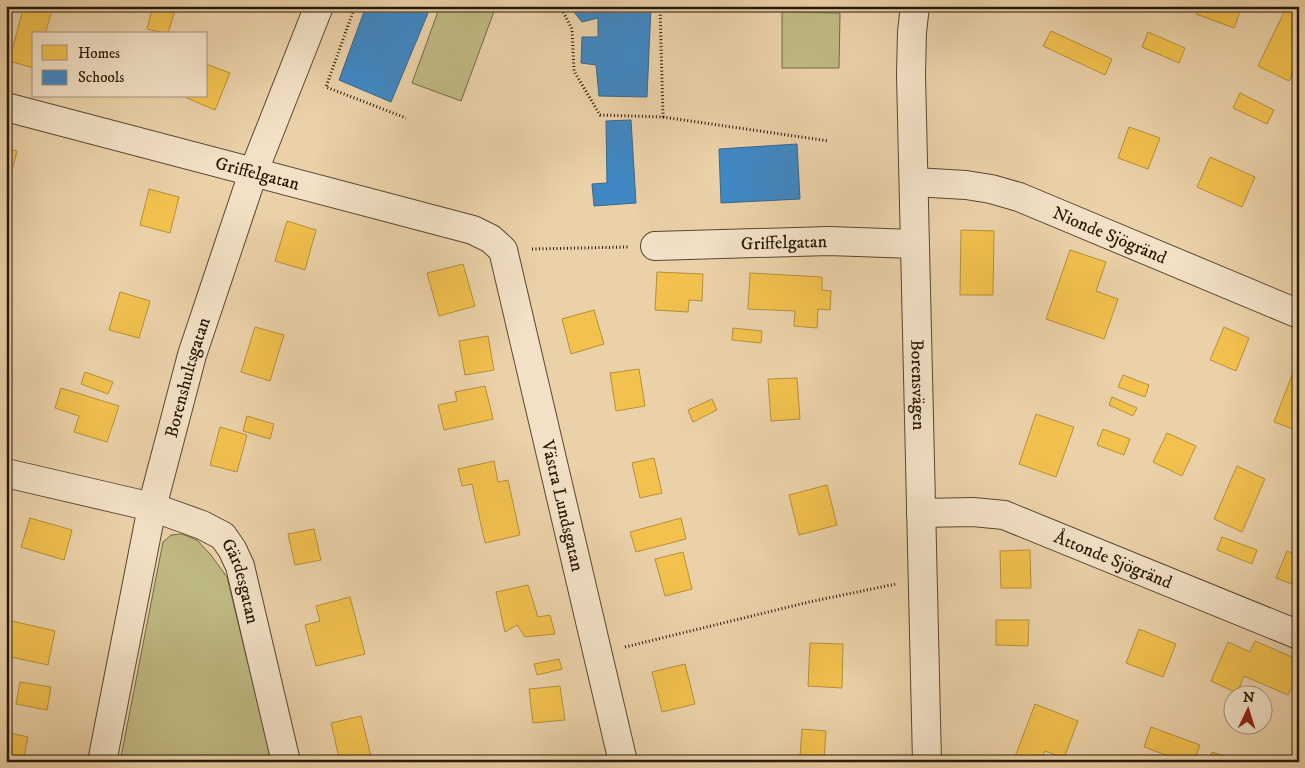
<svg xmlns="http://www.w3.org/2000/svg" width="1305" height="768" font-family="'IM FELL DW Pica',serif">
	<rect width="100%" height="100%" fill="#ebd1a8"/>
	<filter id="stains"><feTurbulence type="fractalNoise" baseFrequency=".004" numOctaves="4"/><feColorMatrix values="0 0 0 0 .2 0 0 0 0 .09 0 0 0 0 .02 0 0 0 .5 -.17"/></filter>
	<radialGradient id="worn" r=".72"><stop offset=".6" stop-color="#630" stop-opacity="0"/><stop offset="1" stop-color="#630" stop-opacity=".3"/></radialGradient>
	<g fill="#bfb983" stroke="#736946">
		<polygon points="440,6 496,6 461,101 412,83"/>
		<polygon points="782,12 840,13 839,68 782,68"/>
		<polygon points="182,534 197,540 211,555 227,577 272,762 120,762 163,542 171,535"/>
	</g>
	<g fill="#f2c14e" stroke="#b58f39">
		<polygon points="24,6 53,7 45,34 34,34 34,68 9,61"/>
		<polygon points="153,6 176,6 168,34 147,29"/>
		<polygon points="1199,6 1242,6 1234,28 1196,14"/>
		<polygon points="1287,6 1291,6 1299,10 1299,59 1289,81 1258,66"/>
		<polygon points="1051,31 1112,59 1105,75 1043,46"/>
		<polygon points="1148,32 1185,48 1179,63 1142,47"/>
		<polygon points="206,64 230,73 215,110 187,98 187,96 206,96"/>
		<polygon points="1240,93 1274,110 1267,124 1233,108"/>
		<polygon points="1129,127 1160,138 1148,169 1118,158"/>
		<polygon points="6,148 17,151 9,183 6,182"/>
		<polygon points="1210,157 1255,177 1242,207 1197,187"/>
		<polygon points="149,189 179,197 170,233 140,225"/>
		<polygon points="287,221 316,230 305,270 275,261"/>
		<polygon points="961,230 994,231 993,295 960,295"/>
		<polygon points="1070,250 1106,262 1096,291 1118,299 1104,339 1046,319"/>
		<polygon points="463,264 475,306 439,316 427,273"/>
		<polygon points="657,272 703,274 702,301 689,300 688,312 655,310"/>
		<polygon points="750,273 822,277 822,290 831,291 830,310 818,309 817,328 794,326 795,311 748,309"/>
		<polygon points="120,292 150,301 139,338 109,330"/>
		<polygon points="594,310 604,344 571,354 562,319"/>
		<polygon points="255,327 284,335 270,381 241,372"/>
		<polygon points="1224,327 1249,338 1236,371 1210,360"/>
		<polygon points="733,328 762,331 761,343 732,340"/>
		<polygon points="488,336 494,370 465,375 459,341"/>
		<polygon points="639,369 645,406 616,411 610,373"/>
		<polygon points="85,372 113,382 108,394 81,384"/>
		<polygon points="1123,375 1149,385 1145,397 1118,387"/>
		<polygon points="1292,375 1299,378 1299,431 1274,422"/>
		<polygon points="797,378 800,419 771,421 768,379"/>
		<polygon points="485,386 493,419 444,430 438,405 457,401 455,392"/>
		<polygon points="61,388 119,406 107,442 74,432 79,416 55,408"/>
		<polygon points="1112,397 1137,408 1133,416 1109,405"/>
		<polygon points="712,399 717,410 693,422 688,410"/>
		<polygon points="1036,414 1074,427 1056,477 1019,464"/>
		<polygon points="247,416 274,424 270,439 243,431"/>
		<polygon points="220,427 247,435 237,472 210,465"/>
		<polygon points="1103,429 1130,439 1124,455 1097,445"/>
		<polygon points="1167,433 1196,446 1182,476 1153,462"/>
		<polygon points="654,458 662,493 640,498 632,463"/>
		<polygon points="494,461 498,482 508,480 520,535 485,543 472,484 462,486 458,469"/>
		<polygon points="1237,466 1265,479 1242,532 1214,519"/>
		<polygon points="827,485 837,525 799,535 789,495"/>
		<polygon points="30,518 72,530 64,560 21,547"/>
		<polygon points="681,518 686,539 636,552 630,532"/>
		<polygon points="314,529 321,560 295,565 288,534"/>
		<polygon points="1222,537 1257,550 1252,564 1217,550"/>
		<polygon points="1030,550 1031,588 1001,588 1000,551"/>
		<polygon points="1287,551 1299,556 1299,566 1292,584 1276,578"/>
		<polygon points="683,552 692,589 665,596 655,559"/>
		<polygon points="528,585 538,617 550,615 555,634 525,637 517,625 505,632 496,592"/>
		<polygon points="350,597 365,654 316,666 305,625 320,621 316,606"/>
		<polygon points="996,620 1029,620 1028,646 996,645"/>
		<polygon points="12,621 55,631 48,665 6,656"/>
		<polygon points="1139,629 1176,644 1163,677 1126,663"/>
		<polygon points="1255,641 1299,660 1299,671 1288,695 1244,676 1237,693 1211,681 1228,642 1250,652"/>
		<polygon points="810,643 843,644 842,688 808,686"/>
		<polygon points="559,659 562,669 537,675 534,664"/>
		<polygon points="685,664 695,704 662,712 652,672"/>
		<polygon points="20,682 51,687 47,710 16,704"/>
		<polygon points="560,686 565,720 533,723 529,689"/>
		<polygon points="1035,704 1078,721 1064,758 1045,751 1040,762 1013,762"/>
		<polygon points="361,716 371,756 347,762 340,762 331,723"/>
		<polygon points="1151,727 1200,745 1194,762 1185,762 1144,747"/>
		<polygon points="802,729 826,731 824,759 800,757"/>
		<polygon points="6,732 28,737 23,762 6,762"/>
		<polygon points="1212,752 1226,757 1224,762 1209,762"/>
	</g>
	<g fill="#3f88c5" stroke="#38678c">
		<polygon points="366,6 431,6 391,102 339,80"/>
		<polygon points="569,6 651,6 647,97 599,96 596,65 581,63 582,37 598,37 598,18 582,22"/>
		<polygon points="631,120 636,203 594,206 592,184 607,183 606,121"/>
		<polygon points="797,144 800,199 721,203 719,149"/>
	</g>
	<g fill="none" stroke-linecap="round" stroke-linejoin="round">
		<g stroke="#584730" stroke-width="30">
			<g id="minor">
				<path id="s1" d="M 915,6 L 912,32 L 911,75 L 927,762"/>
				<path id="s2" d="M 6,107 L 473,230 L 491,239 L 503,250 L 623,762"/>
				<path id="s3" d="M 914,182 L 966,185 L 991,189 L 1019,197 L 1299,314"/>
				<path id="s4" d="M 655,246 L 829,241 L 914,244"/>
				<path id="s5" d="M 6,473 L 152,507 L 202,525 L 223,536 L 232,549 L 240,566 L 286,762"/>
				<path id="s6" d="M 921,513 L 973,512 L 1004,515 L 1299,635"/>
				<path id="s7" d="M 102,762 L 152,507 L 192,355 L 253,173 L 319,6"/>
			</g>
		</g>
		<g stroke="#271908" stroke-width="3" stroke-dasharray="1 2.5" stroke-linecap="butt">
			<polyline points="355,6 326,87 406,118"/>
			<polyline points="560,6 572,29 574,71 600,115 663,117 660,6"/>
			<polyline points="663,117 829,141"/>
			<polyline points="532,249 628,247"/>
			<polyline points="625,647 809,602 896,584"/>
		</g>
		<use href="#minor" stroke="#f2e1c6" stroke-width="28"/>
	</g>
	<g text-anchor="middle" stroke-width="5" stroke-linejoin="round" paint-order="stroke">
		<g font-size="18" fill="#271908" stroke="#f2e1c6">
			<text dy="6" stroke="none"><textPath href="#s2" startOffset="260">Griffelgatan</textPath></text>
			<text dy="6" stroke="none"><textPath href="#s3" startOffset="205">Nionde Sjögränd</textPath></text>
			<text dy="6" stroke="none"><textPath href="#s4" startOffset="129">Griffelgatan</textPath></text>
			<text dy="6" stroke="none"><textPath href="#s7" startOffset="394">Borenshultsgatan</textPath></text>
			<text dy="6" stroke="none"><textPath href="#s1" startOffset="379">Borensvägen</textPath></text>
			<text dy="6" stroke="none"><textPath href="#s2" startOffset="782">Västra Lundsgatan</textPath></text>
			<text dy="6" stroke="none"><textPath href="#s6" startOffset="201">Åttonde Sjögränd</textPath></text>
			<text dy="6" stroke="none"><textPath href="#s5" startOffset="276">Gärdesgatan</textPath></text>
		</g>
	</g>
	<rect width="1305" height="768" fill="none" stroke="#ebd1a8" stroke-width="25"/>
	<rect x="8" y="8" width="1290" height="753" fill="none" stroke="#271908" stroke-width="2.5"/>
	<rect x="12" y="12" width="1280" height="743" fill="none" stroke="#271908"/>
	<rect x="32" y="32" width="175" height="65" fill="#f2e1c6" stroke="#a1917a"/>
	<rect x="42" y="45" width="25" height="15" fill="#f2c14e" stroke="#a1917a"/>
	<text x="78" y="58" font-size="15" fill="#271908">Homes</text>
	<rect x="42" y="70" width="25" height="15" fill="#3f88c5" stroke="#a1917a"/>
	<text x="78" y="82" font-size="15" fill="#271908">Schools</text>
	<g transform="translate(1248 710) rotate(4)"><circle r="24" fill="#f2e1c6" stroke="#a1917a"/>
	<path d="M0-4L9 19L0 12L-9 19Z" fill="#8f2418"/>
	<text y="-8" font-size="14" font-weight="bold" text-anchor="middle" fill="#271908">N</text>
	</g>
	<rect width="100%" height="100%" filter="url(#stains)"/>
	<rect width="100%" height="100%" fill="url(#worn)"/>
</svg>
